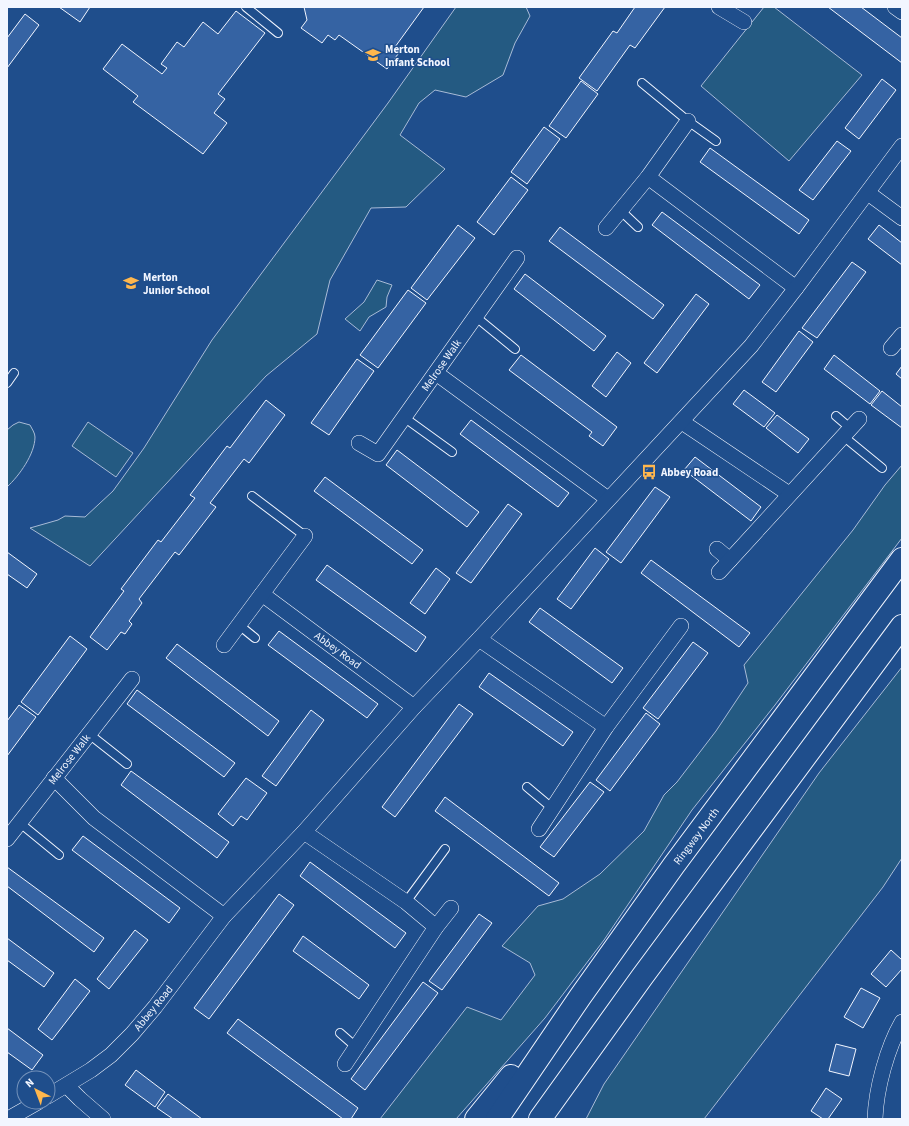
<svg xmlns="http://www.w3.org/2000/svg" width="909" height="1126" font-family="'Source Sans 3',sans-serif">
	<rect width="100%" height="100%" fill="#1f4e8c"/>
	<g fill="#245a82" stroke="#a8bbd7">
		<polygon points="456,7 526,7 530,16 515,43 503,75 466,97 435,90 419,103 400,135 445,169 406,207 371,208 330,280 317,334 266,376 90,566 30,528 58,520 65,516 85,517 113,491 144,448 212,340 388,103"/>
		<polygon points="764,7 774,7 862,75 789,161 701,86"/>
		<polygon points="377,280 392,285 387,297 386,307 369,317 360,331 345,319 364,302"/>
		<path d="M 19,422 L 30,425 C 32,429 35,433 35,437 C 35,454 19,476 7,487 L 7,430 L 13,425 Z"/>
		<polygon points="88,422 133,453 116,477 72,446"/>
		<polygon points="902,465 902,538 775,705 692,810 604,940 545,1018 456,1119 380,1119 467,1007 501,1020 535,975 530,963 502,946 538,906 563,899 600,874 644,831 664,795 677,782 716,731 748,683 744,665 853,530 885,485"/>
		<polygon points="902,667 902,858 883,887 704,1119 586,1119 604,1084 819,773"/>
	</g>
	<g fill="#3563a3" stroke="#f2f6ff">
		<polygon points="59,7 90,7 80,22"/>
		<polygon points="304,7 424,7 395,47 401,50 387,69 339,35 335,40 328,35 322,43 301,28 307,20"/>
		<polygon points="635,7 665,7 635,48 630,45 597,91 579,78 613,31 617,33"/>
		<polygon points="828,7 861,7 902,38 902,63"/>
		<polygon points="236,11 265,33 218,94 225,99 214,113 227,123 203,154 133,102 138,96 103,69 122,44 162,74 167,68 161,64 177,42 184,47 203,22 218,34"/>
		<polygon points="25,14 39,25 7,68 7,38"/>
		<polygon points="882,79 896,90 859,139 845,128"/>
		<polygon points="581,81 598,94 566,138 549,126"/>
		<polygon points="544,127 560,139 527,184 511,172"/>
		<polygon points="837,141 851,151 813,200 799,190"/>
		<polygon points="710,148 809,220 799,234 700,162"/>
		<polygon points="511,177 528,190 494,235 477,222"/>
		<polygon points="662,212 760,285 749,299 652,225"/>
		<polygon points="458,225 475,238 427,300 411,288"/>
		<polygon points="879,225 902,243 902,265 868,239"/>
		<polygon points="560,227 664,305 653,319 549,241"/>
		<polygon points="852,262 866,272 817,338 802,328"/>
		<polygon points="525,274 606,336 594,351 514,289"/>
		<polygon points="408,290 426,303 378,368 360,355"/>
		<polygon points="696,294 709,304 657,373 644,363"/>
		<polygon points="799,331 813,342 776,392 762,382"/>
		<polygon points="617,352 631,363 606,397 592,386"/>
		<polygon points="521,355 617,427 603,446 589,436 592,432 509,370"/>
		<polygon points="834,355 880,391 870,404 824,369"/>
		<polygon points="357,359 374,371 329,435 311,423"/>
		<polygon points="902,366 902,379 896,374"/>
		<polygon points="744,390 775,413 764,427 733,404"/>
		<polygon points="882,391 902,407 902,428 871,405"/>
		<polygon points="266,400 285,415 249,463 244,459 210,503 216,507 179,555 175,552 139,599 142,603 129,621 132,624 125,634 121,632 107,650 90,637 124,591 121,589 158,540 161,542 195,498 190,495 227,446 230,448"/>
		<polygon points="777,415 809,439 798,453 766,428"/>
		<polygon points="471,420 569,493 558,507 460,434"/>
		<polygon points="397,450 479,512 467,527 386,465"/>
		<polygon points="695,457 761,507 751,521 684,470"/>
		<polygon points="325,477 423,550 412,564 314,491"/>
		<polygon points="655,487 670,497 621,563 606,552"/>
		<polygon points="508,504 522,514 471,583 456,573"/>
		<polygon points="595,548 609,559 571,609 557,599"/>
		<polygon points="7,552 37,574 27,588 7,574"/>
		<polygon points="651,560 750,633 739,647 641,573"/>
		<polygon points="327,565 426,637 416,652 316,580"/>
		<polygon points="436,568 450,579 425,614 410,603"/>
		<polygon points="540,608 623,668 612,683 529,622"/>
		<polygon points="279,631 378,704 367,718 268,645"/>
		<polygon points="70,636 87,649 38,715 21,702"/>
		<polygon points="693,642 708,653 658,719 643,708"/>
		<polygon points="177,644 279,721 268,736 166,658"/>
		<polygon points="489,673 573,732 563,746 479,687"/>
		<polygon points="137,690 235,763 224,777 127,704"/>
		<polygon points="459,704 473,714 395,817 382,807"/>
		<polygon points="19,705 36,717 7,756 7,721"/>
		<polygon points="311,710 324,720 276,786 262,776"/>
		<polygon points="646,713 660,724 610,791 596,780"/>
		<polygon points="131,771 229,842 217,858 121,785"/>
		<polygon points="246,778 267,793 247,820 241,816 233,826 218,814"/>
		<polygon points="590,782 604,792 554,857 540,847"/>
		<polygon points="445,797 559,883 549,896 435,811"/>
		<polygon points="83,836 180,908 169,923 72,850"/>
		<polygon points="310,862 406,933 395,948 300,876"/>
		<polygon points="7,867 104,938 94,952 7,886"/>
		<polygon points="279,894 294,905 209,1019 194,1008"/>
		<polygon points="479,914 492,923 442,990 429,981"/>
		<polygon points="135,930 148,940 109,989 97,979"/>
		<polygon points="303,936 369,985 359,999 293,951"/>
		<polygon points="7,938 54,973 44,987 7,960"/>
		<polygon points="891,950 902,960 902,969 886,987 871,974"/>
		<polygon points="75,979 90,991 52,1040 38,1029"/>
		<polygon points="423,982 438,993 365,1090 351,1079"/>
		<polygon points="861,988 880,998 863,1028 844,1017"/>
		<polygon points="238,1019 358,1108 351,1119 343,1119 227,1033"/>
		<polygon points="7,1028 43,1055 32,1070 7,1052"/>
		<polygon points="836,1044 856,1049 849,1076 829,1071"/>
		<polygon points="136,1070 165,1092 155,1107 125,1085"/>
		<polygon points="826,1088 842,1099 828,1119 823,1119 811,1111"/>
		<polygon points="168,1094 202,1119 173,1119 157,1108"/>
	</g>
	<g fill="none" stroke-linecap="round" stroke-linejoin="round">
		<g stroke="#f2f6ff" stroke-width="10">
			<g id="lane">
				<polyline points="246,7 278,33"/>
				<polyline points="642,83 688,121 716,141"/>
				<polyline points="620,210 638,227"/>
				<polyline points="476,317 515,349"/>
				<polyline points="7,383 14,373"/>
				<polyline points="836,416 850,428"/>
				<polyline points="405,418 452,452"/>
				<polyline points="843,436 882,468"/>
				<polyline points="252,496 305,536"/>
				<polyline points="239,625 255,638"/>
				<polyline points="89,734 127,764"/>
				<polyline points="527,787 552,808"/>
				<polyline points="20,823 59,855"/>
				<polyline points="406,902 445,849"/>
				<polyline points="340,1033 356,1047"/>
			</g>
		</g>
		<g stroke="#f2f6ff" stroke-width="16">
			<g id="street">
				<polyline points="719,7 744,22"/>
				<polyline points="895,7 902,12"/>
				<polyline points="648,177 796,288"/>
				<polyline points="868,193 902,218"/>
				<polyline points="606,228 648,177 688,121"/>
				<polyline points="891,348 902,335"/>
				<polyline points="436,373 608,499"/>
				<polyline points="682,422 789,494"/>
				<polyline points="359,443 378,454 517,258"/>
				<polyline points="717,549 730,560"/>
				<polyline points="719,572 859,419"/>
				<polyline points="262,594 414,707"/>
				<polyline points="479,639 606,727"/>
				<polyline points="224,645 305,536"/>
				<polyline points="54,778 94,818 224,916"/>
				<polyline points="539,829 606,727 681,626"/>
				<polyline points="304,832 406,902 436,927"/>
				<polyline points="7,839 132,679"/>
				<polyline points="345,1064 436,927 451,908"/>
				<polyline points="67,1086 80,1099 103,1119"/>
				<polyline points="48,1096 91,1070 111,1055 132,1034 155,1007 224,916 304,832 414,707 479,639 751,346 796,288 902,146"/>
				<polyline points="8,1119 38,1102"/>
				<path d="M 875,1119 C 876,1089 887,1048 902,1022"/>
			</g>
		</g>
		<g stroke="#f2f6ff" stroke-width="24">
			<g id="highway">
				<polyline points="476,1119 511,1076"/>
				<polyline points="497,1119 580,997 674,865 902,559"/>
				<polyline points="540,1119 642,977 902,626"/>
			</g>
		</g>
		<use href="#lane" stroke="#1f4e8c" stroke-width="8"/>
		<use href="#street" stroke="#1f4e8c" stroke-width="15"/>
		<use href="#highway" stroke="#1f4e8c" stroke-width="22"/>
	</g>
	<defs>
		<g id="school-bare" transform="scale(1.2)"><path d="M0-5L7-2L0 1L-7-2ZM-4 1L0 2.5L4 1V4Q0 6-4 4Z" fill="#ffb74d" stroke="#1f4e8c" stroke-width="2.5" paint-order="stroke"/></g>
		<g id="bus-bare" transform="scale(1.2)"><path d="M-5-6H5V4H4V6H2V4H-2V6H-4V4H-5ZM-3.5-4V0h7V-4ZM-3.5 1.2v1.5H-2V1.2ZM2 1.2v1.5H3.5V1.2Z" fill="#ffb74d" stroke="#1f4e8c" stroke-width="2.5" paint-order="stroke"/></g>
	</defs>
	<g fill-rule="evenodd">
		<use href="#school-bare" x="373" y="55"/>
		<use href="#school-bare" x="131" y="283"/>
		<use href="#bus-bare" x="649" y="472"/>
	</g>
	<g text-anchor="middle" stroke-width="3" stroke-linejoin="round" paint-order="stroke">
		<g font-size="11" font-weight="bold" fill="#f2f6ff" stroke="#1f4e8c" text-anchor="start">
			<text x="385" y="53">Merton<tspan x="385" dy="13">Infant School</tspan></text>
			<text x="143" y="281">Merton<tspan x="143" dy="13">Junior School</tspan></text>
			<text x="661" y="476">Abbey Road</text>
		</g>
		<g font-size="11" fill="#f2f6ff" stroke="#1f4e8c">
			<text transform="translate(441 365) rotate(-55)" y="4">Melrose Walk</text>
			<text transform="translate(338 650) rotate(36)" y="4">Abbey Road</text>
			<text transform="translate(69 759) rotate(-52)" y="4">Melrose Walk</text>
			<text transform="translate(696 836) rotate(-53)" y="4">Ringway North</text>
			<text transform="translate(153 1008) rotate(-51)" y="4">Abbey Road</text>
		</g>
	</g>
	<rect width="909" height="1126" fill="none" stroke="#f2f6ff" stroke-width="16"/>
	<g transform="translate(36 1090) rotate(318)"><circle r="19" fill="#1f4e8c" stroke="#7391ba"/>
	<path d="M0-3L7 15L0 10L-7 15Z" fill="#ffb74d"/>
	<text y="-6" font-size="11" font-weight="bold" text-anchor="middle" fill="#f2f6ff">N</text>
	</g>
</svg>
